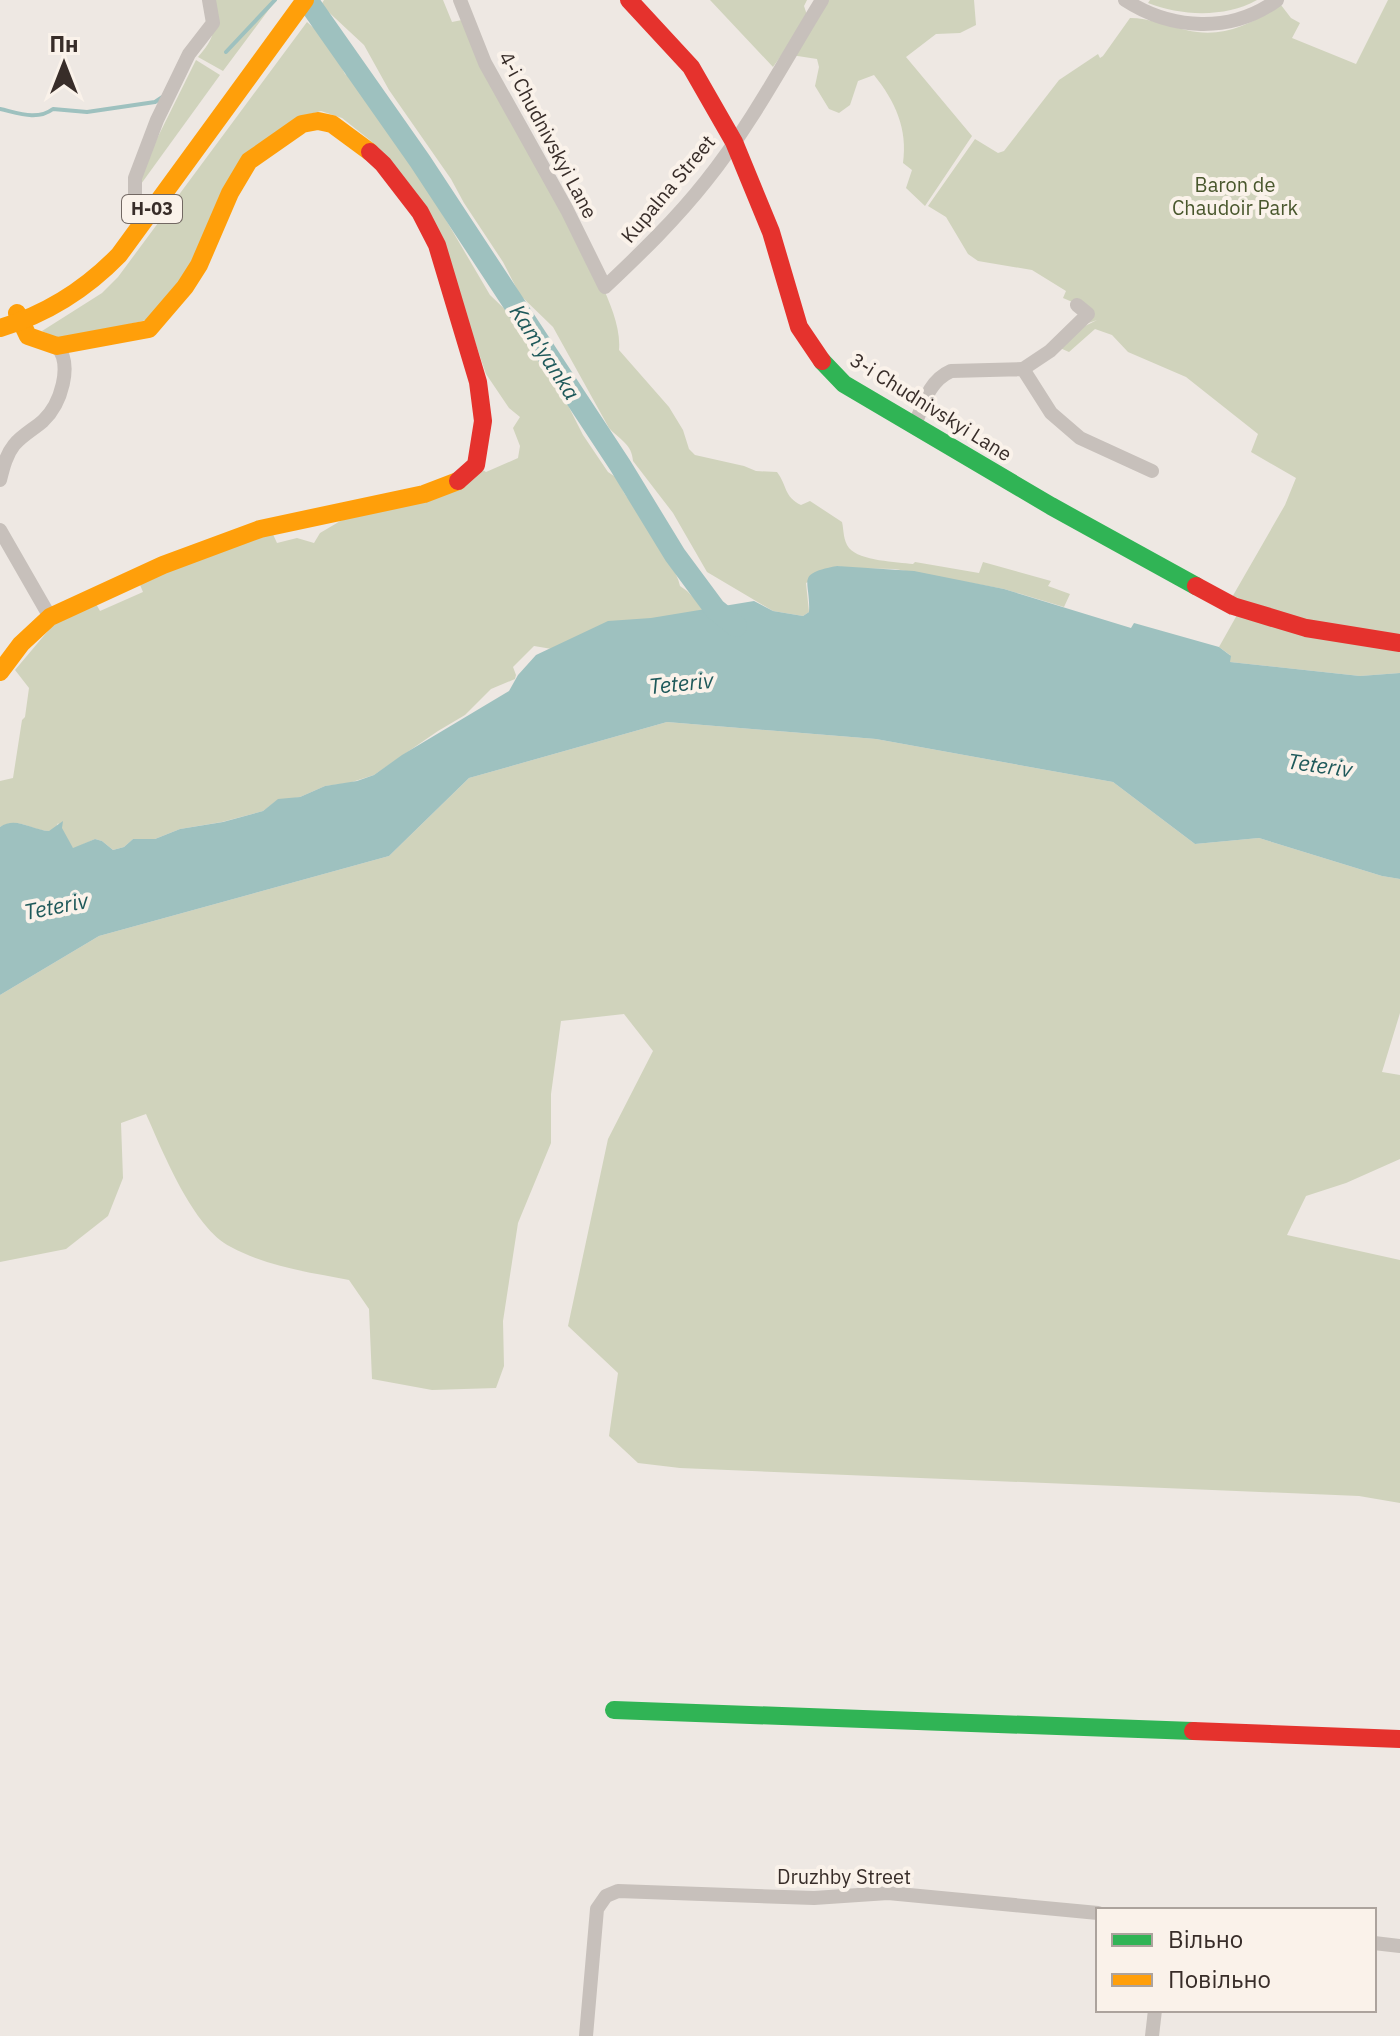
<svg xmlns="http://www.w3.org/2000/svg" width="1400" height="2036" font-family="'IBM Plex Sans',sans-serif">
	<rect width="100%" height="100%" fill="#eee8e3"/>
	<g fill="#d0d3bc">
		<path d="M 209,0 L 276,0 L 223,71 L 198,57 C 218,34 215,28 209,0 Z"/>
		<path d="M 324,0 L 443,0 L 452,22 L 462,20 L 601,283 C 610,303 621,328 619,350 L 669,407 L 683,430 L 689,449 L 695,455 L 744,466 L 756,471 L 777,472 C 787,485 784,497 801,505 L 810,501 L 842,522 C 844,531 843,540 849,548 C 860,561 897,562 913,564 L 915,562 L 979,573 L 983,562 L 1051,581 L 1048,586 L 1070,594 L 1064,607 L 1004,589 L 895,569 L 846,568 L 837,566 L 806,583 L 809,612 L 803,616 L 773,611 L 707,572 L 673,513 L 633,461 C 632,444 620,440 609,428 L 553,327 L 520,295 L 503,262 L 464,203 L 451,179 L 389,90 L 364,45 L 321,5 Z"/>
		<polygon points="710,0 807,0 804,6 808,18 773,67"/>
		<path d="M 828,0 L 974,0 L 976,25 L 960,33 L 936,34 L 906,57 L 972,136 L 925,206 L 906,188 L 912,170 L 903,163 C 908,129 895,101 874,75 L 858,81 L 850,105 L 839,113 L 829,109 L 815,86 L 819,67 L 817,59 L 791,55 Z"/>
		<path d="M 1150,0 L 1257,0 C 1225,18 1181,16 1148,3 Z"/>
		<path d="M 1388,0 L 1400,0 L 1400,673 L 1360,676 L 1230,662 L 1230,655 L 1219,647 L 1237,615 L 1231,599 L 1285,505 L 1296,478 L 1251,452 L 1258,434 L 1186,377 L 1128,352 L 1112,335 L 1095,329 L 1069,352 L 1060,348 L 1085,326 L 1097,320 L 1083,325 L 1084,307 L 1063,298 L 1066,291 L 1032,270 L 978,261 L 968,254 L 946,217 L 928,206 L 975,139 L 998,153 L 1004,151 L 1059,80 L 1098,54 L 1100,58 L 1103,56 L 1130,18 C 1149,18 1167,26 1186,30 C 1223,39 1251,24 1281,5 L 1291,18 L 1300,23 L 1292,38 L 1356,64 Z"/>
		<path d="M 307,22 L 327,40 L 345,74 L 361,84 L 368,102 L 383,111 L 389,119 L 397,142 L 417,163 L 436,203 L 490,295 L 514,318 L 546,362 L 583,435 L 608,472 L 620,480 C 621,500 645,510 653,527 C 656,533 657,540 660,546 C 666,560 677,571 680,586 L 687,591 L 711,615 L 552,649 L 534,646 L 513,667 L 516,675 L 515,679 L 491,689 L 465,715 L 438,731 L 374,775 L 349,783 L 325,786 L 300,797 L 275,802 L 263,811 L 222,822 L 180,829 L 155,839 L 133,839 L 124,847 L 113,850 L 102,841 L 95,839 L 73,849 L 58,823 L 55,830 L 49,831 C 29,830 20,817 0,827 L 0,781 L 13,778 L 22,720 L 25,717 L 29,688 L 15,670 L 58,619 L 95,602 L 100,611 L 143,592 L 138,580 L 271,530 L 277,543 L 297,538 L 314,543 L 320,533 L 342,520 L 480,468 L 486,472 L 518,458 L 520,446 L 513,428 L 520,417 L 509,408 L 486,374 L 439,236 L 371,141 L 342,118 L 321,111 L 303,116 L 276,133 L 189,271 L 147,320 L 61,340 L 42,331 L 102,293 L 118,277 Z"/>
		<polygon points="196,60 220,75 141,184 139,175"/>
		<path d="M 667,722 L 876,739 L 1113,782 L 1195,844 L 1259,838 L 1382,876 L 1400,879 L 1400,1013 L 1382,1072 L 1400,1075 L 1400,1159 L 1346,1183 L 1306,1196 L 1287,1235 L 1400,1260 L 1400,1503 L 1359,1496 L 680,1468 L 638,1463 L 609,1436 L 618,1373 L 568,1326 L 608,1139 L 653,1051 L 624,1014 L 561,1021 L 551,1094 L 551,1143 L 518,1223 L 503,1321 L 504,1366 L 496,1388 L 432,1390 L 372,1379 L 369,1309 L 349,1280 C 308,1272 268,1267 231,1247 C 193,1228 163,1152 146,1114 L 121,1123 L 123,1178 L 108,1216 L 66,1249 L 0,1262 L 0,995 L 99,936 L 389,856 L 469,778 Z"/>
	</g>
	<path fill="#9ec1bf" d="M 837,566 L 914,571 L 1004,589 L 1131,628 L 1134,623 L 1219,647 L 1231,656 L 1230,662 L 1360,676 L 1400,673 L 1400,879 L 1382,876 L 1259,838 L 1195,844 L 1113,782 L 876,739 L 667,722 L 469,778 L 389,856 L 99,936 L 0,995 L 0,827 C 16,816 31,830 49,831 L 63,821 L 62,828 L 73,848 L 95,839 L 102,841 L 113,850 L 124,847 L 133,839 L 155,839 L 180,829 L 223,822 L 263,811 L 278,799 L 300,797 L 325,786 L 357,781 L 374,775 L 402,755 L 509,691 L 518,675 L 536,655 L 608,621 L 651,618 L 754,601 L 773,611 L 803,616 L 809,612 C 811,580 794,574 837,566 Z"/>
	<g fill="none" stroke-linecap="round" stroke-linejoin="round">
		<g stroke="#9ec1bf" stroke-width="4">
			<polyline points="226,52 275,0"/>
			<path d="M 0,109 C 18,113 37,121 53,109 L 87,112 L 155,102 L 164,96"/>
		</g>
		<polyline stroke="#9ec1bf" stroke-width="22" points="307,0 420,161 620,465 675,555 715,609 736,626"/>
		<g stroke="#c7c0bb" stroke-width="14">
			<path d="M 460,0 L 485,63 L 567,210 L 605,287 C 641,253 676,219 706,181 C 751,125 785,60 822,0"/>
			<path d="M 1125,0 C 1171,30 1231,34 1277,0"/>
			<polyline points="139,212 135,197 135,178 157,120 189,54 213,23 209,0"/>
			<polyline points="1023,369 1050,351 1088,314 1077,305"/>
			<path d="M 914,427 C 923,406 928,381 951,371 L 1023,369 L 1051,413 L 1080,438 L 1152,471"/>
			<path d="M 0,480 C 3,468 6,455 14,445 C 22,435 34,429 43,421 C 61,404 73,365 57,346"/>
			<polyline points="0,530 50,617"/>
			<polyline points="1374,1943 1400,1946"/>
			<polyline points="586,2036 597,1909 606,1896 618,1891 814,1898 888,1893 1098,1913"/>
			<polyline points="1152,2036 1155,2010"/>
		</g>
		<g stroke="#30b455" stroke-width="18">
			<polyline points="822,361 844,384 1051,506 1196,586"/>
			<polyline points="614,1710 1193,1731"/>
		</g>
		<g stroke="#ff9f0a" stroke-width="18">
			<polyline points="17,313 28,336 57,346 149,329 185,287 199,265 230,193 249,161 302,124 318,121 332,124 370,152"/>
			<path d="M 0,328 C 47,314 85,290 119,255 L 305,0"/>
			<polyline points="0,672 21,644 50,617 163,565 260,529 424,494 458,481"/>
		</g>
		<g stroke="#e5322d" stroke-width="18">
			<polyline points="629,0 691,67 734,142 771,232 799,327 822,361"/>
			<polyline points="370,152 383,164 420,212 437,245 478,382 483,421 476,465 458,481"/>
			<polyline points="1196,586 1233,606 1306,628 1400,643"/>
			<polyline points="1193,1731 1400,1739"/>
		</g>
	</g>
	<g text-anchor="middle" stroke-width="8" stroke-linejoin="round" paint-order="stroke">
		<rect fill="#faf2ea" stroke="#726863" stroke-width="2" x="122" y="195" width="60" height="28" rx="6"/>
		<g font-size="18" font-weight="bold" fill="#382d29">
			<text x="152" y="215">Н-03</text>
		</g>
		<g font-size="20" fill="#382d29" stroke="#faf2ea">
			<text transform="translate(548 135) rotate(62)" y="7">4-i Chudnivskyi Lane</text>
			<text transform="translate(668 189) rotate(-50)" y="7">Kupalna Street</text>
			<text transform="translate(931 407) rotate(32)" y="7">3-i Chudnivskyi Lane</text>
			<text x="844" y="1884">Druzhby Street</text>
		</g>
		<g font-size="20" fill="#49572d" stroke="#faf2ea">
			<text x="1235" y="192">Baron de<tspan x="1235" dy="23">Chaudoir Park</tspan></text>
		</g>
		<g font-size="22" font-style="italic" fill="#1e595a" stroke="#faf2ea">
			<text transform="translate(545 352) rotate(57)" y="8">Kam'yanka</text>
			<text transform="translate(681 683) rotate(-6)" y="8">Teteriv</text>
			<text transform="translate(1320 765) rotate(8)" y="8">Teteriv</text>
			<text transform="translate(56 906) rotate(-11)" y="8">Teteriv</text>
		</g>
	</g>
	<rect x="1096" y="1908" width="280" height="104" fill="#faf2ea" stroke="#aca39d" stroke-width="2"/>
	<rect x="1112" y="1934" width="40" height="12" fill="#30b455" stroke="#aca39d" stroke-width="2"/>
	<text x="1168" y="1948" font-size="24" fill="#382d29">Вільно</text>
	<rect x="1112" y="1974" width="40" height="12" fill="#ff9f0a" stroke="#aca39d" stroke-width="2"/>
	<text x="1168" y="1988" font-size="24" fill="#382d29">Повільно</text>
	<g transform="translate(64 64)" stroke="#faf2ea" stroke-width="6" paint-order="stroke">
	<path d="M0-6L14 30L0 20L-14 30Z" fill="#382d29"/>
	<text y="-12" font-size="22" font-weight="bold" text-anchor="middle" fill="#382d29">Пн</text>
	</g>
</svg>
